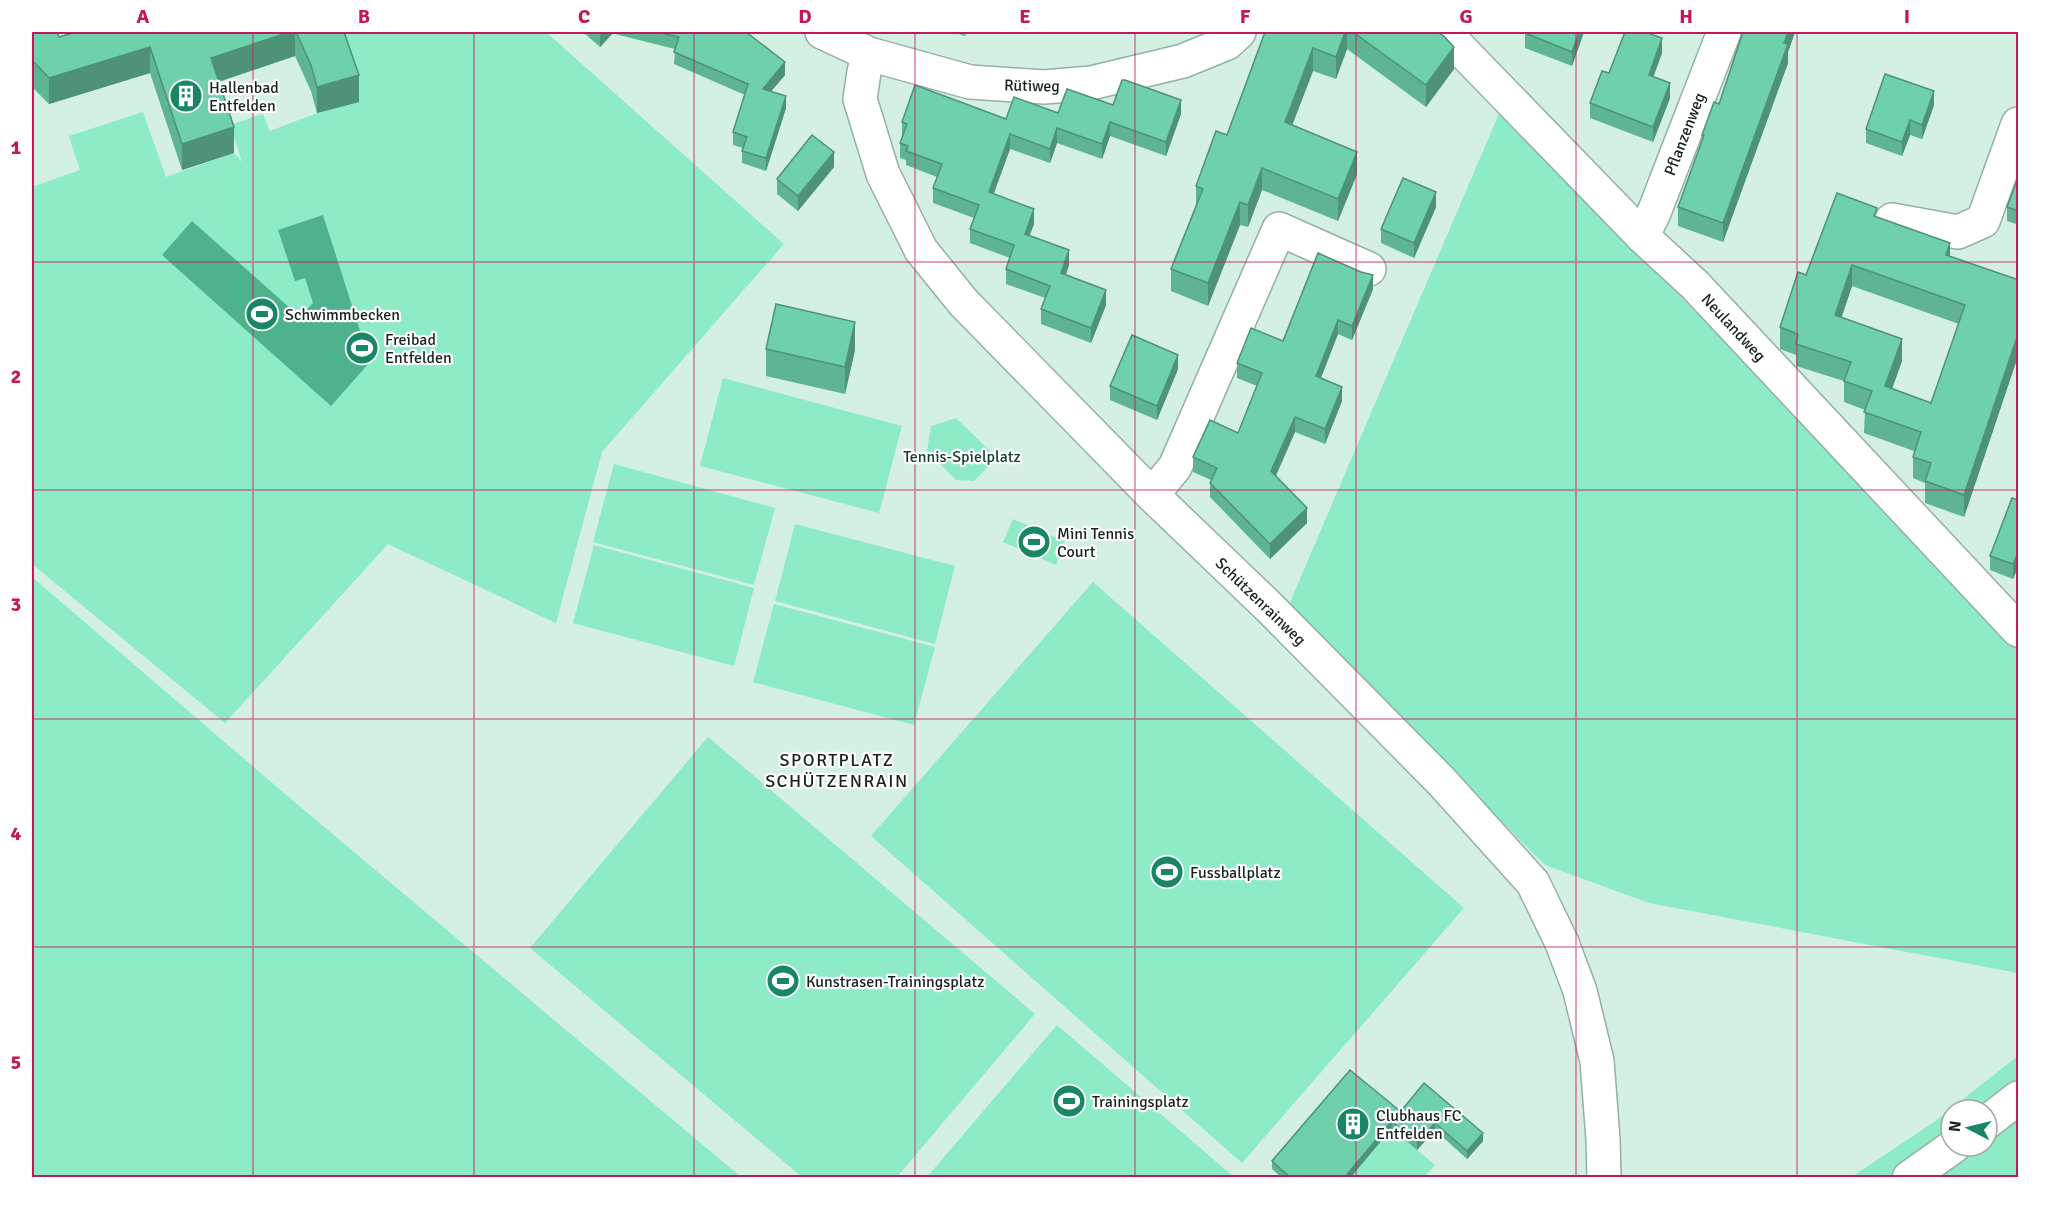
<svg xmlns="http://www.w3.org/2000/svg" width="2050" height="1209" font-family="Signika,sans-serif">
	<rect width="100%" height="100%" fill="#d3f0e3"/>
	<g fill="#8debc5" fill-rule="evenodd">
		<polygon points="335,32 546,32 784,244 602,452 556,623 388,544 225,723 32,564 32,187 80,170 69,136 143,112 166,177 234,153 242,162 230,125 263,114 270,131 317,113 359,102"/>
		<polygon points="1501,109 1545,158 2018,641 2018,973 1649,903 1545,865 1288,607"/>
		<polygon points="723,378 902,426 879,513 700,466"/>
		<polygon points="956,418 997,458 974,481 956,480 927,451 931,426"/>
		<polygon points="614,464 775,508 754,585 593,542"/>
		<polygon points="1013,519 1064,541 1056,565 1003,542"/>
		<polygon points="795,524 955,566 935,644 775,601"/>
		<polygon points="594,545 754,588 734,666 573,623"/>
		<polygon points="32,577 298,805 741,1177 32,1177"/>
		<polygon points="1093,582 1464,908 1242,1163 871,836"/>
		<polygon points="774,604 935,647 914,725 753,682"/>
		<polygon points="708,737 1035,1014 897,1177 802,1177 530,948"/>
		<polygon points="1057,1025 1234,1177 927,1177"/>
		<path d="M 2018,1056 L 2018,1177 L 1850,1178 L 1934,1122 ZM 1951,1110 L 1987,1110 L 1987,1146 L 1951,1146 Z"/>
		<polygon points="1391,1128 1435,1165 1424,1177 1350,1178"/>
	</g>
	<polygon fill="#4eb28d" points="323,215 370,362 331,406 162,255 192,221 300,317 313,303 305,278 295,281 278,230"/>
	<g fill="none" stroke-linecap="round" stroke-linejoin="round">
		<g stroke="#95b0a4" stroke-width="36">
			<g id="street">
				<polyline points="822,32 869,54 970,82 1044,87 1091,83 1183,61 1227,43 1239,32"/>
				<polyline points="1444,32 1642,236 1695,285 2018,630"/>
				<polyline points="869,54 864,72 860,99 883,174 921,250 963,302 1152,495 1269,607 1442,782 1533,883 1562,943 1580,991 1597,1061 1603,1139 1604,1178"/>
				<polyline points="1892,220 1958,232 1983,221 2018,124"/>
				<polyline points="1642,236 1653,215 1724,32"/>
				<polyline points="1152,495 1175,467 1279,229 1369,269"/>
			</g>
		</g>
		<g stroke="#95b0a4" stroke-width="36">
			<g id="secondary">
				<polyline points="1987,1122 2018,1098"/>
				<polyline points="1909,1178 1954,1146"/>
			</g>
		</g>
		<use href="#street" stroke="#fff" stroke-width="33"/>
		<use href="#secondary" stroke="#fff" stroke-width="33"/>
	</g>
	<g fill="#5fb493" fill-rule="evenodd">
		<polygon points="32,32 59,37 76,32 344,32 359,102 317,113 311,91 295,56 219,82 234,153 182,170 150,73 49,104 32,87"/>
		<polygon points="583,32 614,32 600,47"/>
		<polygon points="615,32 746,32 785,75 771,91 786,108 766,171 742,163 742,151 743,148 733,145 733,132 745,95 674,64 675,49 615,34"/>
		<polygon points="952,32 967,32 965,36"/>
		<polygon points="1265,32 1437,32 1454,69 1426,107 1347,49 1336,79 1313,71 1292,125 1357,174 1338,221 1262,190 1248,227 1240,225 1208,306 1171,291 1171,269 1196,205 1196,186 1227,135"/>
		<polygon points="1584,32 1572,66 1525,48 1525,33"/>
		<polygon points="1743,32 1795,32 1788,52 1788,63 1723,242 1678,226 1678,207 1702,141 1702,135 1719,104"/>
		<polygon points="1662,53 1653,77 1670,98 1653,142 1590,118 1590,103 1609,73"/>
		<polygon points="1113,105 1181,114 1166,156 1110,136 1102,159 1057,143 1050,163 1010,149 993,194 1034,224 1029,235 1069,265 1066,275 1106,305 1091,343 1041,324 1041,309 1045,298 1006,284 1006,269 1010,258 970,243 970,229 974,218 933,203 933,188 937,177 906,165 906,160 900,158 900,143 903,137 902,136 902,122 1006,119 1058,113"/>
		<polygon points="1934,105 1922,139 1910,135 1902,156 1866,143 1866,129"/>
		<polygon points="834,167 798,211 777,194 777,179"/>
		<polygon points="2019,175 2019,225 2007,221 2007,207"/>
		<polygon points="1436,207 1414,258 1381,243 1381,229"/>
		<path d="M 1877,217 L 1950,256 L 2019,280 L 2019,353 L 1964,517 L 1925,503 L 1925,483 L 1913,478 L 1913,457 L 1914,451 L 1864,433 L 1865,410 L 1844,402 L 1844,381 L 1796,366 L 1796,355 L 1780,349 L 1780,327 L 1806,275 ZM 1852,286 L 1959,324 L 1931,403 L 1892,389 L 1902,361 L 1841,318 Z"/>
		<polygon points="1373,289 1352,340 1338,334 1321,378 1342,401 1325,444 1295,432 1276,476 1307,523 1270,559 1210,497 1210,483 1211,480 1193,472 1193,457 1238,433 1257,386 1237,378 1237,363 1283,341"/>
		<polygon points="766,349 855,350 845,394 766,376"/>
		<polygon points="1178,369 1157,420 1110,400 1110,386"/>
		<polygon points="2019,500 2019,565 2013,579 1990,570 1990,556"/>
		<polygon points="1424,1083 1483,1141 1467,1159 1435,1130 1417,1150 1392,1129 1392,1128 1350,1178 1282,1178 1272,1169 1272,1161 1400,1113"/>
	</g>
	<g fill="#4e9278">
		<polygon points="290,32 295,32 295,56 211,84 211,58"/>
		<polygon points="603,32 614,32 600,47 600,35"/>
		<polygon points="1345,32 1347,32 1347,49 1336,79 1336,57"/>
		<polygon points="1579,32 1584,32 1572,66 1572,52"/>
		<polygon points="1788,32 1795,32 1788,52 1788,63 1723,242 1723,223"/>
		<polygon points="1662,38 1662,53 1649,89 1649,75"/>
		<polygon points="150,47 150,73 49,104 49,78"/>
		<polygon points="1454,47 1454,69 1426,107 1426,85"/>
		<polygon points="1313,48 1313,71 1285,144 1285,122"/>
		<polygon points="785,62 785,75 763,101 763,89"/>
		<polygon points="359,75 359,102 317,113 317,87"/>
		<polygon points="1670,83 1670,98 1653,142 1653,127"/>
		<polygon points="1934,91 1934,105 1922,139 1922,125"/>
		<polygon points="786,96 786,108 766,171 766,158"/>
		<polygon points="1181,100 1181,114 1166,156 1166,142"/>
		<polygon points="1910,120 1910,135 1902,156 1902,142"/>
		<polygon points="1110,122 1110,136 1102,159 1102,144"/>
		<polygon points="234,127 234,153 182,170 182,144"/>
		<polygon points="1057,128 1057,143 1050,163 1050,149"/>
		<polygon points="1010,134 1010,149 989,207 989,192"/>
		<polygon points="834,152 834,167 798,211 798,196"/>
		<polygon points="1357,152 1357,174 1338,221 1338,199"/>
		<polygon points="1262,168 1262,190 1248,227 1248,205"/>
		<polygon points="1436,192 1436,207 1414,258 1414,243"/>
		<polygon points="1240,202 1240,225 1208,306 1208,283"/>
		<polygon points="1034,209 1034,224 1025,248 1025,234"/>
		<polygon points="1950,243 1950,265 1946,255"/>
		<polygon points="1069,250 1069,265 1061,288 1061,273"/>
		<polygon points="1852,265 1852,286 1835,337 1835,315"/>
		<polygon points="1373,275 1373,289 1352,340 1352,326"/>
		<polygon points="1106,290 1106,305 1091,343 1091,328"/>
		<polygon points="1338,320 1338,334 1316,390 1316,376"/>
		<polygon points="855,322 855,350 845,394 845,367"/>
		<polygon points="2019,331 2019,353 1964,517 1964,495"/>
		<polygon points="1902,339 1902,361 1885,408 1885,386"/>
		<polygon points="1178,355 1178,369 1157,420 1157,406"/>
		<polygon points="1342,387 1342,401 1325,444 1325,429"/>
		<polygon points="1295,417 1295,432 1271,486 1271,471"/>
		<polygon points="1307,508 1307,523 1270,559 1270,544"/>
		<polygon points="2019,551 2019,565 2013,579 2013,564"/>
		<polygon points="1400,1111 1392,1122 1392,1128 1350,1178 1344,1178"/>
		<polygon points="1435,1123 1435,1130 1417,1150 1417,1142"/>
		<polygon points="1483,1133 1483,1141 1467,1159 1467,1151"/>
	</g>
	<g fill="#6fd1ab" stroke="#4e9278" stroke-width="1.5" fill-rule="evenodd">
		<polygon points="32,32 57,32 59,37 76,32 290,32 211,58 234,127 182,144 150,47 49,78 32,60"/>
		<polygon points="296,32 344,32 359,75 317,87 311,65"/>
		<polygon points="656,32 746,32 785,62 763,89 786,96 766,158 742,151 747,137 733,132 748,84 674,52 679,37"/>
		<polygon points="1265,32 1345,32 1336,57 1313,48 1285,122 1357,152 1338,199 1262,168 1248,205 1240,202 1208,283 1171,269 1203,189 1196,186 1216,131 1227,135"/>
		<polygon points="1353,32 1437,32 1444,36 1454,47 1426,85"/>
		<polygon points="1525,32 1579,32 1572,52 1525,33"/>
		<polygon points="1625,32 1645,32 1662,38 1649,75 1670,83 1653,127 1590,103 1602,71 1609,73"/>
		<polygon points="1743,32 1788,32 1784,43 1788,44 1723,223 1678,207 1704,135 1702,135 1714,102 1719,104"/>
		<polygon points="1885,74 1934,91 1922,125 1910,120 1902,142 1866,129"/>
		<polygon points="1122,80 1125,80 1181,100 1166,142 1110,122 1102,144 1057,128 1050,149 1010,134 989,192 1034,209 1025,234 1069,250 1061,273 1106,290 1091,328 1041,309 1050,286 1006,269 1014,245 970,229 979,205 933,188 942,164 906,151 908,146 900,143 907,124 902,122 915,85 1006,119 1014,97 1058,113 1067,89 1113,105"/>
		<polygon points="812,135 834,152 798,196 777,179"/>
		<polygon points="2019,175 2019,211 2007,207"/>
		<polygon points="1403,178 1436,192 1414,243 1381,229"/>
		<path d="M 1837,193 L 1877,208 L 1874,216 L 1950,243 L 1946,255 L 2019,280 L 2019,331 L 1964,495 L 1925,481 L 1931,463 L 1913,457 L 1921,432 L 1864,412 L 1872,391 L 1844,381 L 1851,362 L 1796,344 L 1798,334 L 1780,327 L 1798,272 L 1806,275 ZM 1852,265 L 1965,305 L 1931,403 L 1885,386 L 1902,339 L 1835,315 Z"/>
		<polygon points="1318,253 1361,272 1373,275 1352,326 1338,320 1316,376 1342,387 1325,429 1295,417 1271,471 1307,508 1270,544 1210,483 1217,468 1193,457 1210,420 1238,433 1262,373 1237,363 1251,328 1283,341"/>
		<polygon points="776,304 855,322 845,367 766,349"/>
		<polygon points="1132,335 1178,355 1157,406 1110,386"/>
		<polygon points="2012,498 2019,500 2019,551 2013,564 1990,556"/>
		<polygon points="1350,1070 1400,1111 1344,1178 1291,1178 1272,1161"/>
		<polygon points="1424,1083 1483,1133 1467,1151 1435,1123 1417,1142 1392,1122"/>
	</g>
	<path fill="none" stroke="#c2185b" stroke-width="1.5" stroke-opacity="0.55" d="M 253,32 L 253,1178M 474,32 L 474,1178M 694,32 L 694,1178M 915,32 L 915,1178M 1135,32 L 1135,1178M 1356,32 L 1356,1178M 1576,32 L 1576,1178M 1797,32 L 1797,1178M 32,262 L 2018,262M 32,490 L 2018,490M 32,719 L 2018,719M 32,947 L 2018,947"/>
	<defs>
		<g id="building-disc" transform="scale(1.725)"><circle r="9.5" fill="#198765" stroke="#fff"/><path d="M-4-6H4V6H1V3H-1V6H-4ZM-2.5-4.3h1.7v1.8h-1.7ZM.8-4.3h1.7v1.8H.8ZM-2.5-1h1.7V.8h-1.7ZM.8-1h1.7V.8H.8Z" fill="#fff"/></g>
		<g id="stadium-disc" transform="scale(1.725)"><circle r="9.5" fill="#198765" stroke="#fff"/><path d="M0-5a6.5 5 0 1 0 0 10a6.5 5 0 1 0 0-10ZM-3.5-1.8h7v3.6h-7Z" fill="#fff"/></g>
	</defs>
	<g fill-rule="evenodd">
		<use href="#building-disc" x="186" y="96"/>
		<use href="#stadium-disc" x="262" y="314"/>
		<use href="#stadium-disc" x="362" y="348"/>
		<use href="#stadium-disc" x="1034" y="542"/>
		<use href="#stadium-disc" x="1167" y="872"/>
		<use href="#stadium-disc" x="783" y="981"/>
		<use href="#stadium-disc" x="1069" y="1101"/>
		<use href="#building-disc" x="1353" y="1124"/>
	</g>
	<g text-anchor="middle" stroke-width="4.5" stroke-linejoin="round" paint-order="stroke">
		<g font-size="16" fill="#18231e" stroke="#fff">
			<text transform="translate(1032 85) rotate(1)" y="6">Rütiweg</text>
			<text transform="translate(1684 134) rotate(-69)" y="6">Pflanzenweg</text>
			<text transform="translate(1734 327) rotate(47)" y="6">Neulandweg</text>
			<text transform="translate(1261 601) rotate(44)" y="6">Schützenrainweg</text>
		</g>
		<g font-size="16" fill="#18231e" stroke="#fff" text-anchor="start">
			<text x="209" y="93">Hallenbad<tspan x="209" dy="18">Entfelden</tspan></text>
			<text x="285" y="320">Schwimmbecken</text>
			<text x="385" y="345">Freibad<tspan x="385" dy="18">Entfelden</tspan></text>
			<text x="1057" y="539">Mini Tennis<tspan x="1057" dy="18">Court</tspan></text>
			<text x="1190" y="878">Fussballplatz</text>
			<text x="806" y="987">Kunstrasen-Trainingsplatz</text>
			<text x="1092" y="1107">Trainingsplatz</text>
			<text x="1376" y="1121">Clubhaus FC<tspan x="1376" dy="18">Entfelden</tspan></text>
		</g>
		<g font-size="16" fill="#144030" stroke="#fff">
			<text x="962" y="462">Tennis-Spielplatz</text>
		</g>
		<g font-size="18" letter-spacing="1.5" fill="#18231e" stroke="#fff">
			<text x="837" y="766">SPORTPLATZ<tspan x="837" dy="21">SCHÜTZENRAIN</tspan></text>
		</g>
	</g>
	<rect width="2050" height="1209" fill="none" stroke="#ffffff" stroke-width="66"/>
	<g transform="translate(1969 1128) rotate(277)"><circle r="28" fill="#ffffff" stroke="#a3a7a5" stroke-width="1.5"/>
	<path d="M0-4.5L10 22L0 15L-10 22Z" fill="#198765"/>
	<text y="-9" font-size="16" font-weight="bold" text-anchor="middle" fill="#18231e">N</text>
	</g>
	<rect x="33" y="33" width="1984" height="1143" fill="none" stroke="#c2185b" stroke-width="2"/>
	<g font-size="20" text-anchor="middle" font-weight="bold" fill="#c2185b">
		<text x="143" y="23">A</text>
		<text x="364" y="23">B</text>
		<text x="584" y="23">C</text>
		<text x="805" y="23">D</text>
		<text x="1025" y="23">E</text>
		<text x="1245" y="23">F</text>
		<text x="1466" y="23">G</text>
		<text x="1686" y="23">H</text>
		<text x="1907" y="23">I</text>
		<text x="16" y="154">1</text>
		<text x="16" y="383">2</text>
		<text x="16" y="611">3</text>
		<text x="16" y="840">4</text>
		<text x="16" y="1069">5</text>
	</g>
</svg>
